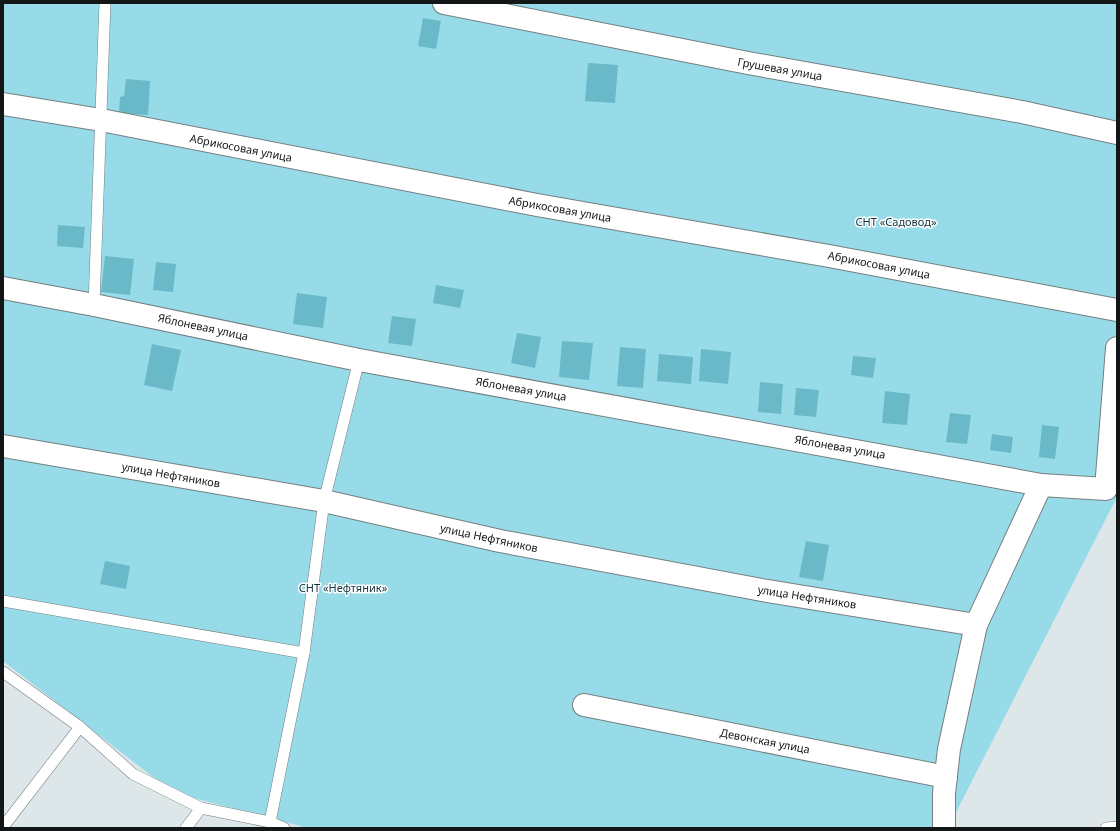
<svg xmlns="http://www.w3.org/2000/svg" width="1120" height="831" font-family="'Noto Sans',sans-serif">
	<rect width="100%" height="100%" fill="#dde7e9"/>
	<polygon fill="#97dbe9" points="3,3 1117,3 1117,497 948,828 308,828 186,796 153,777 3,661"/>
	<g fill="#6ab9c8">
		<polygon points="423,18 441,21 436,49 418,46"/>
		<polygon points="588,63 618,65 615,103 585,101"/>
		<polygon points="126,79 150,81 148,115 119,113 120,97 124,96"/>
		<polygon points="58,225 85,227 83,248 57,246"/>
		<polygon points="105,256 134,259 130,295 101,292"/>
		<polygon points="156,262 176,264 173,292 153,290"/>
		<polygon points="436,285 464,290 460,308 433,303"/>
		<polygon points="297,293 327,297 323,328 293,324"/>
		<polygon points="392,316 416,319 412,346 388,343"/>
		<polygon points="517,333 541,337 535,368 511,363"/>
		<polygon points="562,341 593,343 589,380 559,377"/>
		<polygon points="152,344 181,350 172,391 144,385"/>
		<polygon points="620,347 646,349 643,388 617,386"/>
		<polygon points="701,349 731,352 728,384 699,381"/>
		<polygon points="659,354 693,357 691,384 657,381"/>
		<polygon points="853,356 876,358 873,378 851,375"/>
		<polygon points="760,382 783,384 781,414 758,412"/>
		<polygon points="796,388 819,390 816,417 794,415"/>
		<polygon points="885,391 910,394 907,425 882,423"/>
		<polygon points="950,413 971,415 967,444 946,442"/>
		<polygon points="1042,425 1059,427 1055,459 1039,457"/>
		<polygon points="992,434 1013,437 1011,453 990,450"/>
		<polygon points="806,541 829,545 823,581 799,577"/>
		<polygon points="105,561 130,566 126,589 100,584"/>
	</g>
	<g fill="none" stroke-linecap="round" stroke-linejoin="round">
		<g stroke="#757f80" stroke-width="12">
			<g id="lane">
				<polyline points="94,305 105,3"/>
				<polyline points="3,601 304,653"/>
				<polyline points="3,672 80,727 133,774 201,808 270,822 304,653 324,501 359,360"/>
				<polyline points="270,822 284,828"/>
				<polyline points="3,827 80,727"/>
				<polyline points="186,828 201,808"/>
				<polyline points="1106,828 1117,827"/>
			</g>
		</g>
		<g stroke="#757f80" stroke-width="24">
			<g id="street">
				<polyline points="444,3 748,63 1022,112 1117,133"/>
				<polyline points="3,104 101,120 537,205 829,256 1117,310"/>
				<polyline points="3,288 94,305 359,360 1041,485"/>
				<polyline points="3,446 324,501 500,541 762,590 976,625"/>
				<polyline points="584,705 946,777"/>
				<polyline points="944,828 944,793 949,749 976,625 1041,485 1106,489 1117,348"/>
			</g>
		</g>
		<use href="#lane" stroke="#fff" stroke-width="11"/>
		<use href="#street" stroke="#fff" stroke-width="22"/>
	</g>
	<g text-anchor="middle" stroke-width="3" stroke-linejoin="round" paint-order="stroke">
		<g font-size="11" fill="#121617" stroke="#fff">
			<text transform="translate(780 69) rotate(10)" y="4">Грушевая улица</text>
			<text transform="translate(241 148) rotate(11)" y="4">Абрикосовая улица</text>
			<text transform="translate(560 209) rotate(10)" y="4">Абрикосовая улица</text>
			<text transform="translate(879 265) rotate(11)" y="4">Абрикосовая улица</text>
			<text transform="translate(203 327) rotate(12)" y="4">Яблоневая улица</text>
			<text transform="translate(521 389) rotate(10)" y="4">Яблоневая улица</text>
			<text transform="translate(840 447) rotate(10)" y="4">Яблоневая улица</text>
			<text transform="translate(171 475) rotate(10)" y="4">улица Нефтяников</text>
			<text transform="translate(489 538) rotate(12)" y="4">улица Нефтяников</text>
			<text transform="translate(807 597) rotate(9)" y="4">улица Нефтяников</text>
			<text transform="translate(765 741) rotate(11)" y="4">Девонская улица</text>
		</g>
		<g font-size="11" fill="#0f353c" stroke="#fff">
			<text x="896" y="226">СНТ «Садовод»</text>
			<text x="343" y="592">СНТ «Нефтяник»</text>
		</g>
	</g>
	<rect width="1120" height="831" fill="none" stroke="#121617" stroke-width="8"/>
</svg>
